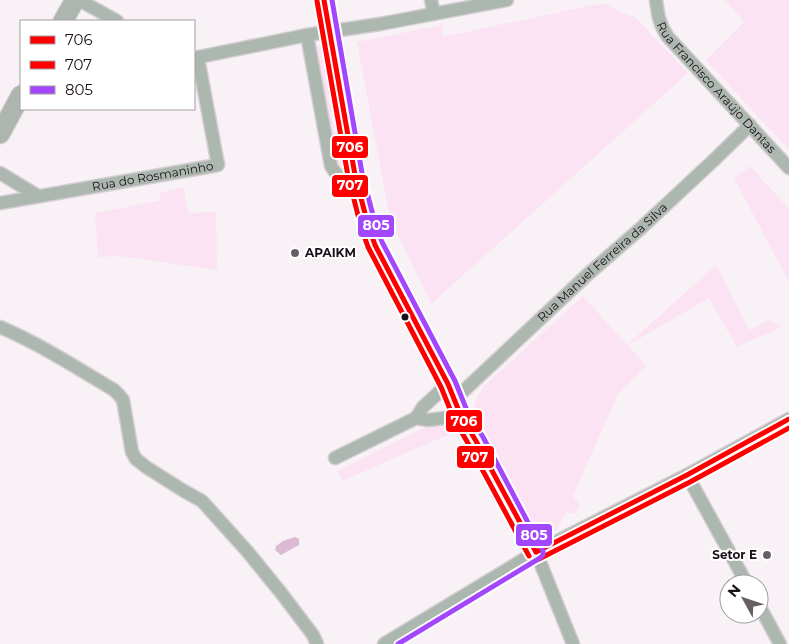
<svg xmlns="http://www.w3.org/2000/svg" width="789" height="644" font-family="Montserrat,sans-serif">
	<rect width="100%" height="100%" fill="#f8f1f6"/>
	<g fill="#fbe3f4">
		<polygon points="725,0 789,0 789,150 706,60 744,22"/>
		<polygon points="606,4 620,12 635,17 688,73 431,304 390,219 357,42 442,25 443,37 592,5"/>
		<polygon points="322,44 343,167 338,168 315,46"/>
		<polygon points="750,166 789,209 789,282 734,178"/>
		<polygon points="184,187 188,213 216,212 217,270 119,256 98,257 95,213 159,201 160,193"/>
		<path d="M 716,265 L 749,330 L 769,320 L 782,327 L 737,347 L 709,298 L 628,345 L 646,366 L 618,394 L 573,496 L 580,504 L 575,514 L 567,512 L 557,530 C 545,531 536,528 527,521 L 478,430 L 473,411 L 477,398 L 483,387 L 583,296 L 627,345 Z"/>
		<polygon points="432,425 443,426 450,429 452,433 342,481 337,471 415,432"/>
	</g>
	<polygon fill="#ddbad4" points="295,537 299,539 299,545 281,555 275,550 276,546 283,541"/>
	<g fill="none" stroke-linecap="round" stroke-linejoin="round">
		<g stroke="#d4ced2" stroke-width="15">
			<g id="street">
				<polyline points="79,0 117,21"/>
				<polyline points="324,0 355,175 368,225 375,245 448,384 461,416 476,441 536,552 573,644"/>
				<polyline points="431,0 434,14"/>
				<path id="s1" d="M 656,0 C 658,15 659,24 668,37 L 789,168"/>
				<path d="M 307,35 L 331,166 C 337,177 343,180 355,175"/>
				<polyline points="194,58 307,35 380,24 507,0"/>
				<polyline points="0,173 38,196"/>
				<path id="s2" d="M 0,203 L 218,165 L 198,58"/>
				<path d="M 0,327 C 40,344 77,368 114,390 L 119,395 L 123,400 L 132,452 L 136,459 L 146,467 L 184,491 L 202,501 L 247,551 L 282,594 L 313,635 L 317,644"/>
				<path id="s3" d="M 455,399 L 586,276 L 640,229 L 714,160 L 750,125"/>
				<polyline points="416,418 423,407 448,384"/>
				<polyline points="335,458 416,418 428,420 461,416"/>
				<polyline points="687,475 747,584"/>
				<polyline points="759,605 780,644"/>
				<polyline points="384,644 536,552 687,475 789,419"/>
			</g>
		</g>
		<g stroke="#d4ced2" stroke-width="21">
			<g id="secondary">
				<polyline points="63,21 75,0"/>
				<polyline points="0,134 21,95"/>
			</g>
		</g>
		<use href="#street" stroke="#acb7af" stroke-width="12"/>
		<use href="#secondary" stroke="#acb6af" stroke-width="19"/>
		<g stroke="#fff" stroke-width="9">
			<g id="bus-1">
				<polyline points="324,0 355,175 368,225 375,245 448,384 461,416 476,441 536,552"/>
				<polyline points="536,552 687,475 789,419"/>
			</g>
		</g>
		<g stroke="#fff" stroke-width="9">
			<g id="bus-2">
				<polyline points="317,1 348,176 361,227 368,247 441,387 454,419 469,445 529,556"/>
				<polyline points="539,559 690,482 789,428"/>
			</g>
		</g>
		<g stroke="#fff" stroke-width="9">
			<polyline id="bus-3" points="332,0 362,173 375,223 382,242 455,381 468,413 483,437 543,551 543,555 540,558 398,644"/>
		</g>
		<use href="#bus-1" stroke="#f00" stroke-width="5"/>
		<use href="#bus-2" stroke="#f00" stroke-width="5"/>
		<use href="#bus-3" stroke="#a347ff" stroke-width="5"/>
	</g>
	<g fill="#685f66" stroke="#fff" stroke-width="2">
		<circle cx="295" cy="253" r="5"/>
		<circle cx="767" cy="555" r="5"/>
	</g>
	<circle fill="#1b1018" stroke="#fff" stroke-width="2" cx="405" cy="317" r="4.5"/>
	<g text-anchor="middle" stroke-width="4" stroke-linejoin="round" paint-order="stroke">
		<g font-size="12" fill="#1b1018" stroke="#fff">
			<text dy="4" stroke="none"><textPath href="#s1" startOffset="109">Rua Francisco Araújo Dantas</textPath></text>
			<text dy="4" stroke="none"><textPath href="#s2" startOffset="155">Rua do Rosmaninho</textPath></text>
			<text dy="4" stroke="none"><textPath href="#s3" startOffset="201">Rua Manuel Ferreira da Silva</textPath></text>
		</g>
		<g font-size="12" font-weight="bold" fill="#1b1018" stroke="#fff" text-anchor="start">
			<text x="305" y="257">APAIKM</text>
			<text x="757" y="559" text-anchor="end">Setor E</text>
		</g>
	</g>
	<g stroke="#fff" stroke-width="2">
		<rect x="331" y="135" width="38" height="24" rx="5" fill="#f00"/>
		<rect x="331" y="174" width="38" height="24" rx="5" fill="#f00"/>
		<rect x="357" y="214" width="38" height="24" rx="5" fill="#a347ff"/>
		<rect x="445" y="409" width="38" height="24" rx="5" fill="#f00"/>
		<rect x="456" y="445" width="39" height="24" rx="5" fill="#f00"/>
		<rect x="515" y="523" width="38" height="24" rx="5" fill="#a347ff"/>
	</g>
	<g font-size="14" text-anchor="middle" font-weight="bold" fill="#fff">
		<text x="350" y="152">706</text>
		<text x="350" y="190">707</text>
		<text x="376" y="230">805</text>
		<text x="464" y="426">706</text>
		<text x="475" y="462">707</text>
		<text x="534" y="540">805</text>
	</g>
	<rect x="20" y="20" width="175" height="90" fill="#ffffff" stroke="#a49fa3"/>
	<rect x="30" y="36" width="25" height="8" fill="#ff0000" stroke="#a49fa3"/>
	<text x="65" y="45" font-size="15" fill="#1b1018">706</text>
	<rect x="30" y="61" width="25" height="8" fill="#ff0000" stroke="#a49fa3"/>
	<text x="65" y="70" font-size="15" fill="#1b1018">707</text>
	<rect x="30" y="86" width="25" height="8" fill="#a347ff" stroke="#a49fa3"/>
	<text x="65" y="95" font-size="15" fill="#1b1018">805</text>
	<g transform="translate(744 599) rotate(310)"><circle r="24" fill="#ffffff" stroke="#a49fa3"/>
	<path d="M0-4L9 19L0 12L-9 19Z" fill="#685f66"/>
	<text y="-8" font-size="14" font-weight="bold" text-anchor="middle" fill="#1b1018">N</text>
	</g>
</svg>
